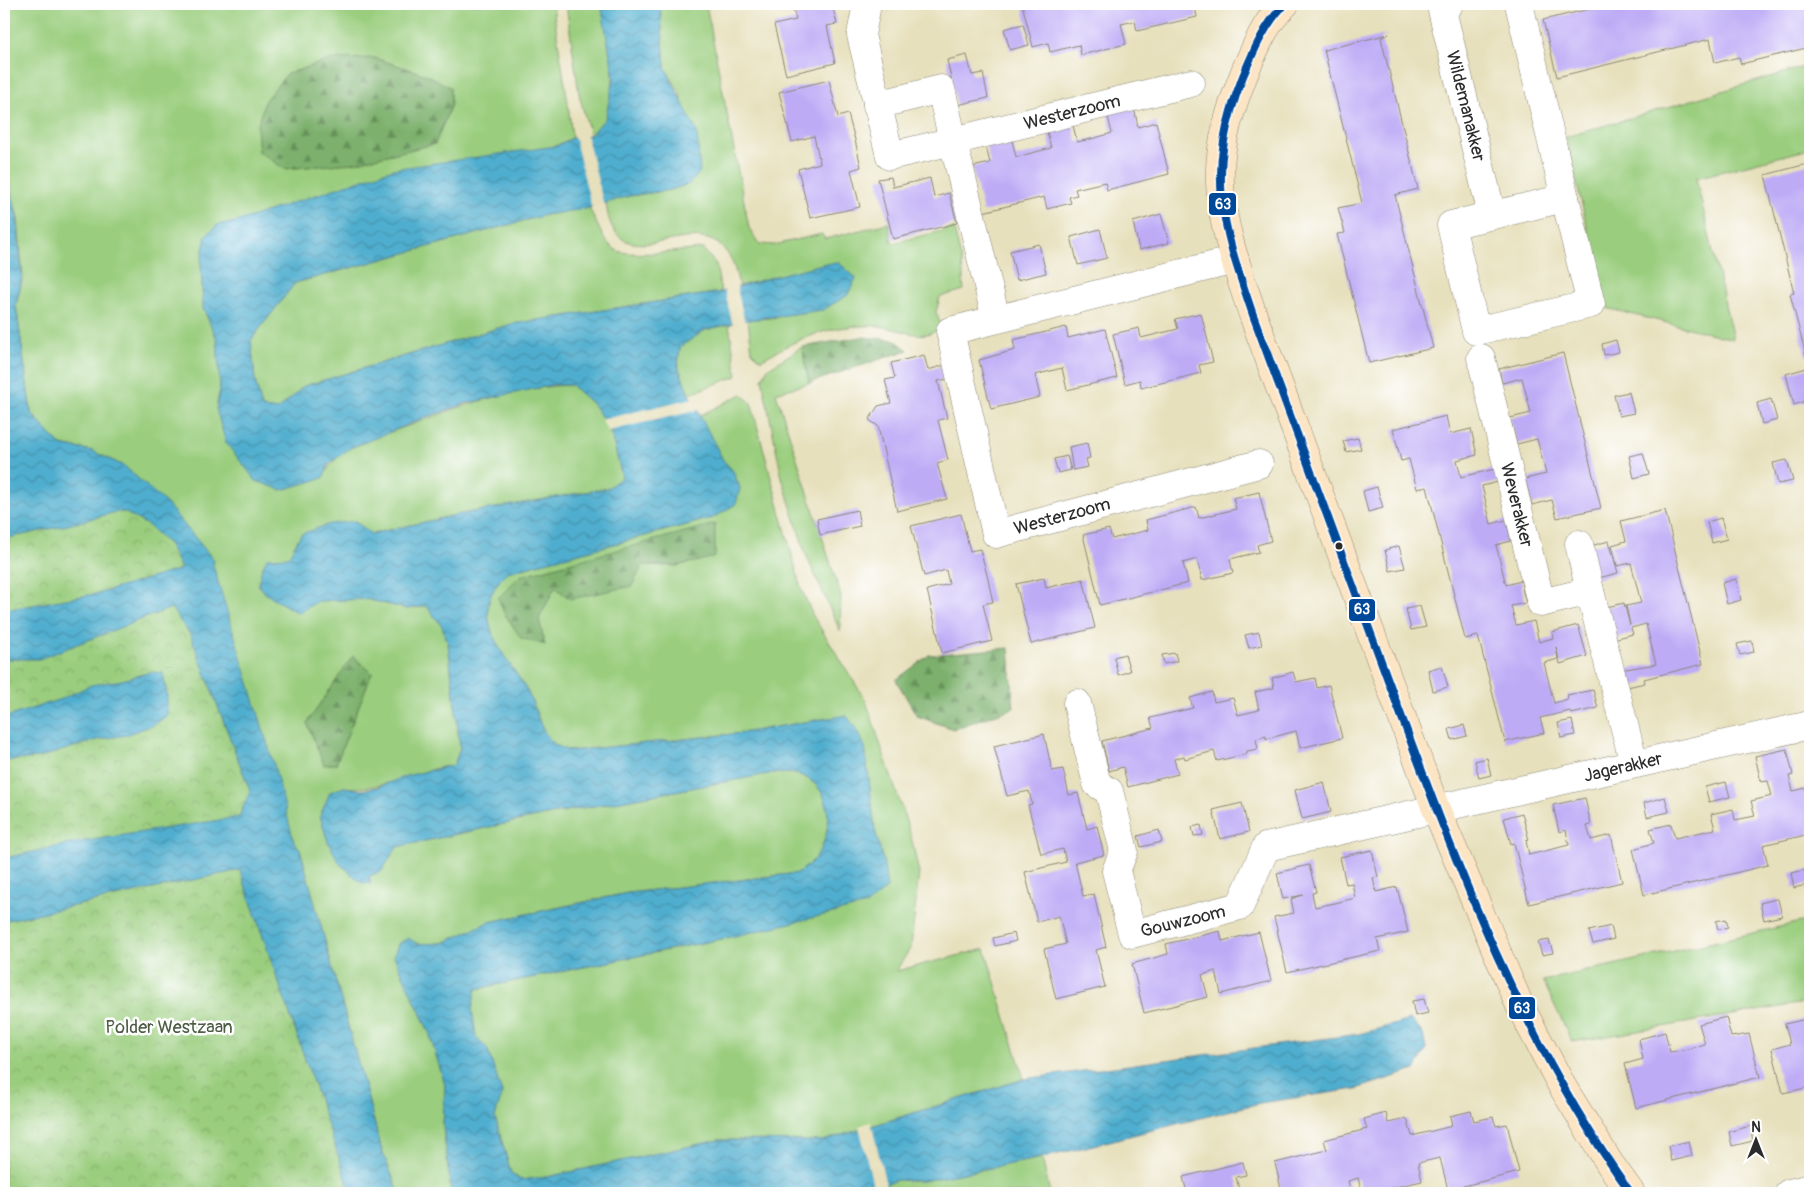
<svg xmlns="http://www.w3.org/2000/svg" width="1814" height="1197" font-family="Pangolin,sans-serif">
	<defs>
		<pattern id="forest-firs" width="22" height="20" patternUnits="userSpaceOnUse" patternTransform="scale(1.25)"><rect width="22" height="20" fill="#7bb06c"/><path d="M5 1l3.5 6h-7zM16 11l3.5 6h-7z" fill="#658f59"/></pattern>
		<pattern id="park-crowns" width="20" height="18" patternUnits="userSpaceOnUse" patternTransform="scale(1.25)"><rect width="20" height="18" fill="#9acd7d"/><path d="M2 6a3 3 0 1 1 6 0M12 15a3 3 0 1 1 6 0" fill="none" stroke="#85b06c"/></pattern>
		<pattern id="water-waves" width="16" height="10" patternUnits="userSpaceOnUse" patternTransform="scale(1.25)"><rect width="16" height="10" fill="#50aecf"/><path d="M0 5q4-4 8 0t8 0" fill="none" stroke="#438ea8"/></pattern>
	</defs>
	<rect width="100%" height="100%" fill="#fff"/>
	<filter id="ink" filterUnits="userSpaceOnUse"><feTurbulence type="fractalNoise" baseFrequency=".02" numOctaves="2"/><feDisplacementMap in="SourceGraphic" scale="10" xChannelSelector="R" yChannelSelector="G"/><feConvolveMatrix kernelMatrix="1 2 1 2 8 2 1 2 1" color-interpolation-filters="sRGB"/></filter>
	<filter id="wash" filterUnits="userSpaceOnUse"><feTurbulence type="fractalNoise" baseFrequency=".0096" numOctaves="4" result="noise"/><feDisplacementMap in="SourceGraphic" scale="20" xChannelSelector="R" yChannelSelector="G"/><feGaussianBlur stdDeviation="1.12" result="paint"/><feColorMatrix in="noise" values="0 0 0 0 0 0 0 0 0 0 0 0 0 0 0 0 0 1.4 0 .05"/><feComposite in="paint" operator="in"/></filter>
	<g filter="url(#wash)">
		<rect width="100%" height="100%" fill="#e7e0bc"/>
		<g fill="#9acd7d" stroke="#627c54">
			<path d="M 4,4 L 553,4 C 558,49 568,93 572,138 L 556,146 L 232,223 L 219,224 L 206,236 L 201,262 L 203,308 L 217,339 L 220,359 L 220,389 L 216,409 L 323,478 C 329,465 338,454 351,447 C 368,438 389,433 408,426 C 461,406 514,387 571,385 C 609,413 612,434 622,478 L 608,488 L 456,515 L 371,534 L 355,521 L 301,534 L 288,558 L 258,584 L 266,594 L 298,613 L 318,601 L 366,599 L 407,609 L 427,606 L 442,626 L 448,643 L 460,748 L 454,765 C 414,770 384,792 344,787 L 371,884 L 369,876 L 381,872 L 397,847 L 550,814 L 773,773 C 781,774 793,772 800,775 C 833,786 834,828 818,854 C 814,861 805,867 799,873 L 628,893 L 489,922 L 443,943 L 418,944 L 429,1032 L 445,1085 L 443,1126 L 451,1193 L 399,1193 L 382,1151 L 300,849 L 250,791 L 191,636 L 214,560 L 92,451 L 60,445 L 31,413 L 16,305 L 4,167 Z"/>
			<path d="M 566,4 L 601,4 C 608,40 621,82 606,118 C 603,124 595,130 590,135 L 579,94 Z"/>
			<path d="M 660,4 L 706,4 L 749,228 L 759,244 L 774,245 L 822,234 L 825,239 L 888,223 L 892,243 L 954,228 L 962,263 L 964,290 L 940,297 L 936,312 L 942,328 C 937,330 932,333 927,334 C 916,337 891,327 878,326 C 831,324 801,337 761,360 L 752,351 L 748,320 L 780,317 L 839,263 L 823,264 L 739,286 C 736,272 733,258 723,248 C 690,213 614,284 606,203 L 629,196 L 670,190 L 689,184 L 700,172 L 680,93 L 665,67 Z"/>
			<polygon points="1804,67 1810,94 1810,149 1696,178 1733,339 1606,308 1566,137"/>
			<path d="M 589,208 C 596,220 603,243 616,250 C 630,258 685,250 703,249 L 716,264 L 721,292 L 512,324 L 304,386 L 278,410 L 262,408 L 255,380 L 251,340 L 295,283 L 545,215 Z"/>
			<polygon points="729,324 737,376 689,394 678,366 680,347 705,330"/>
			<polygon points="802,347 809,383 776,393 841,596 840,631 806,555 782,478 762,379 767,369"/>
			<path d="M 742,394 L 751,403 L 801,588 L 813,616 L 866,701 L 911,836 L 919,873 L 911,947 L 896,971 L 985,949 L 1024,1079 L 823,1141 L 719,1140 L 547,1177 L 521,1180 L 511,1173 L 495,1117 L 502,1093 L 487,1048 L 476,1037 L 472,1009 L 476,989 L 731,937 L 884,864 L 875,830 L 865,747 L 827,718 L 742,733 L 570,751 C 561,748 553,745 548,737 C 539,726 536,708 529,695 C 517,670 493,648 489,620 C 485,600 494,586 507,572 L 713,518 L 740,488 L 733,471 L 723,460 L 699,416 Z"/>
			<polygon points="1810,920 1810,1002 1572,1042 1543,981"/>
			<polygon points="1042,1158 1050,1193 888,1193 886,1183 896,1180 922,1181"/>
		</g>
		<g fill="url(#forest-firs)" stroke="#536e4c">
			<polygon points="375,58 427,75 450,87 451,105 435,144 353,163 285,169 259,152 257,127 265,100 287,74 332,59"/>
			<polygon points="861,337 895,340 908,350 809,383 802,347"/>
			<polygon points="715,524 715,557 677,566 643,565 632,586 570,599 555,587 539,619 545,645 521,638 504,613 498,598 520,576"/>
			<polygon points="1009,648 1014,708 953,729 917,716 896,680 929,655"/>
			<polygon points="353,656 372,673 336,764 324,765 307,723"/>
		</g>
		<polygon fill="url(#park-crowns)" stroke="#627c54" points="4,166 18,217 23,278 16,305 31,414 60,445 92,451 124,466 156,508 193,570 395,1193 4,1193"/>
		<g fill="url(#water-waves)" stroke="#3e6c7d">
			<path d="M 601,4 L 660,4 L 665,67 L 697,132 L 700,172 L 689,184 L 670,190 L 629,196 L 589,208 L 545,215 L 295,283 L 251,340 L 255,380 L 262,408 L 278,410 L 304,386 L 512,324 L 721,292 L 783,274 L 823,264 L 839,263 L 856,278 L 848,295 L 823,310 L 748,320 L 705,330 L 680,347 L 678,366 L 689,394 L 723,460 L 733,471 L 740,488 L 736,504 L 713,518 L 507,572 C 494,586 485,600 489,620 C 493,648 517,670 529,695 C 536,708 539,726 548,737 C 553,745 561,748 570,751 L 742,733 L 846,715 L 859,733 L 865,747 L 875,830 L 884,864 L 887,888 L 867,905 L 731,937 L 476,989 L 472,1009 L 476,1037 L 487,1048 L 502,1093 L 495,1117 L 511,1173 L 520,1180 L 547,1177 L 719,1140 L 823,1141 L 1024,1079 L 1359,1034 L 1411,1020 L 1423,1034 L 1426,1049 L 1415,1070 L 1356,1089 L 1260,1103 L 1042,1158 L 922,1181 L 896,1180 L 858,1193 L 451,1193 L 443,1126 L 445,1085 L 429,1032 L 394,956 L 398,944 L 408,938 L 418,944 L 443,943 L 489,922 L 628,893 L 799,873 C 805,867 814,861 818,854 C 834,829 833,786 800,775 C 792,772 781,774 773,773 L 550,814 L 397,847 L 381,872 L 369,876 L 371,884 L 361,882 L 340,864 L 328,842 L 320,816 L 330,792 L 344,787 L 362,790 L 378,787 L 406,776 L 454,765 L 460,748 L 448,643 L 442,626 L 426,606 L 407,609 L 366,599 L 318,601 L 298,613 L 266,594 L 258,584 L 262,568 L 267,558 L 288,557 L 301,534 L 330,524 L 355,521 L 371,534 L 456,515 L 608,488 L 622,477 L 610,429 L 592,403 L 571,385 L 552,385 L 468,403 L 430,416 L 350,448 L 329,464 L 323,478 L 282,490 L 256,481 L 226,443 L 216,409 L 220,389 L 217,339 L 203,308 L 201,262 L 206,235 L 219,224 L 233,223 L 393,169 L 556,146 L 572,138 L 590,135 L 605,119 L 614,78 Z"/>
			<polygon points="4,167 17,217 22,278 16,305 31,413 60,445 92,451 124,466 166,503 214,560 213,565 274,765 294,842 300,849 382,1151 399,1193 351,1193 240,870 4,921 4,858 79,842 239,817 250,791 191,636 171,608 39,659 4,659 4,610 100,593 181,569 169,545 149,526 124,512 116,512 68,525 4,539 4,458 6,454 4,448"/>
			<polygon points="151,672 163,673 167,694 167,716 153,725 126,735 97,740 38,758 4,761 4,718 61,699 91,685 122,680"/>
		</g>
		<g fill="#e7e0bc">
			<polygon points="586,133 604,206 592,209 574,135"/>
			<polygon points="736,284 745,323 733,326 724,288"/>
			<polygon points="693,398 699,410 608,431 601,420"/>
			<polygon points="871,1122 886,1185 874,1189 859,1126"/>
		</g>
		<g id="blocks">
			<g fill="#bdabf6">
				<polygon points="792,4 832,4 837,24 827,26 835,63 786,75 774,25 796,20"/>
				<polygon points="1022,4 1204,4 1204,5 1195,7 1197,17 1137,31 1135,21 1121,24 1126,44 1081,55 1079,45 1050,52 1048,43 1033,47"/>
				<polygon points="1611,4 1702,4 1702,6 1711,4 1810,4 1810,47 1741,64 1739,57 1715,63 1710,39 1557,77 1543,20"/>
				<polygon points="1023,24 1029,45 1010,50 1004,29"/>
				<polygon points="1389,34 1381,38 1418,189 1395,195 1433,348 1369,363 1337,234 1345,233 1338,208 1362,203 1324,50"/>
				<polygon points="967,55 972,75 983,73 988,98 957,105 947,60"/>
				<polygon points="829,80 838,117 848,114 855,140 861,167 851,170 860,207 810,218 798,169 820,163 814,136 792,142 779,92"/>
				<polygon points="1134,107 1138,127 1156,122 1169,174 1107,190 1105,182 1075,189 1077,195 1069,197 1071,203 1047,209 1044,197 983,212 972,167 990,163 985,143 1011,136 1016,157 1051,148 1046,128 1072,121 1077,142 1095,138 1112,133 1107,113"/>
				<polygon points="1807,164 1810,175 1810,355 1806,356 1790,294 1794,293 1765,175"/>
				<polygon points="891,177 893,187 930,178 934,197 949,193 957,223 893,239 878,179"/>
				<polygon points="1161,214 1169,243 1139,250 1133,222"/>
				<polygon points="1100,229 1107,258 1078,265 1071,237"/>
				<polygon points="1039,244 1046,273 1017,280 1010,251"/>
				<polygon points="1201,313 1213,362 1199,365 1201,373 1141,388 1140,380 1125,384 1113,334 1139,328 1141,338 1178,329 1175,319"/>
				<polygon points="1066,327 1068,338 1105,329 1117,378 1067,390 1062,368 1035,375 1040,397 991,409 979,360 1015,350 1013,340"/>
				<polygon points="1616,340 1619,352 1604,355 1602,344"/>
				<polygon points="1563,353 1601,508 1557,518 1552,500 1532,505 1525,479 1546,474 1537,439 1517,444 1510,418 1531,413 1522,378 1502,383 1499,369"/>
				<polygon points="924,355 928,370 945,365 948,379 938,381 947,418 938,420 948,460 937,463 947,499 897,511 878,426 869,420 878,406 891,403 885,380 895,378 891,363"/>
				<polygon points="1810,367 1810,414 1806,401 1794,405 1786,374"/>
				<polygon points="1629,392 1634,413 1619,416 1614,395"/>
				<polygon points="1771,399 1777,420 1762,424 1757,403"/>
				<polygon points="1446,416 1450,434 1471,429 1477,455 1457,460 1461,477 1499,468 1502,481 1482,486 1491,524 1506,520 1511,541 1496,545 1506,585 1521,581 1523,592 1526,603 1511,606 1516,625 1534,621 1539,642 1553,638 1552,632 1578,625 1587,656 1560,664 1556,647 1558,659 1544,663 1554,703 1568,699 1567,695 1593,690 1598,708 1571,714 1570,711 1540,718 1544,733 1505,742 1478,636 1465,639 1427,487 1417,489 1409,459 1401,461 1393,429"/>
				<polygon points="1358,438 1361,449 1346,452 1343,441"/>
				<polygon points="1087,443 1090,458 1086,459 1088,467 1073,470 1069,447"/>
				<polygon points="1643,453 1649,474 1634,478 1629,456"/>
				<polygon points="1067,456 1071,470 1058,473 1054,459"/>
				<polygon points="1787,460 1793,481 1778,484 1773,463"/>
				<polygon points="1377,487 1383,508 1368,512 1363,491"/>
				<polygon points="1259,492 1271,541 1257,545 1259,552 1230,559 1233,573 1202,580 1197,559 1183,563 1188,583 1100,605 1083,535 1109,529 1112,539 1148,530 1146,520 1196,507 1199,518 1236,509 1233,498"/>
				<polygon points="857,510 860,526 820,535 817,519"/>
				<polygon points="1665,510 1703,664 1644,679 1645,683 1618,689 1614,671 1656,664 1646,624 1631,628 1633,634 1606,641 1598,609 1624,603 1630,625 1626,606 1641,603 1631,563 1617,566 1612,545 1626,541 1621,521"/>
				<polygon points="961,514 970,551 980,549 987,575 993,602 983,604 992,641 942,653 927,590 949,584 946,570 924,576 911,526"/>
				<polygon points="1721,518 1727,539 1712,543 1707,522"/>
				<polygon points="1609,541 1618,573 1591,580 1583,548"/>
				<polygon points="1399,546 1405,568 1390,571 1385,550"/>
				<polygon points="1044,578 1046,588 1083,579 1095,628 1031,644 1016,584"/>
				<polygon points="1736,579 1741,600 1727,604 1722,583"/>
				<polygon points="1420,606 1426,627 1411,630 1406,609"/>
				<polygon points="1259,632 1262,645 1249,648 1245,635"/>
				<polygon points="1752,641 1754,652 1740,655 1737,644"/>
				<polygon points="1175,653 1177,661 1164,664 1162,655"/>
				<polygon points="1125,654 1130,671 1118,675 1114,657"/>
				<polygon points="1442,666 1448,687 1433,691 1428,670"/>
				<polygon points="1293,672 1296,682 1315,678 1317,688 1329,685 1342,738 1300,748 1296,731 1266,739 1266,736 1256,739 1258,749 1247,751 1247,754 1217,761 1214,751 1185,759 1184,756 1174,759 1178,774 1128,787 1123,767 1109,771 1102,741 1153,728 1150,718 1193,708 1190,698 1212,692 1214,702 1233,698 1238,715 1259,710 1255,692 1274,688 1272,678"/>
				<polygon points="1572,720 1575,735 1561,738 1558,723"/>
				<polygon points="1464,725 1467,736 1452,740 1449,729"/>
				<polygon points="1044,734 1052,771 1063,769 1069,795 1078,793 1087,829 1097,826 1104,855 1075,862 1083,896 1094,894 1106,947 1096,950 1105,987 1056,999 1044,949 1066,944 1059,916 1037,922 1025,872 1066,862 1063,849 1041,854 1028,805 1032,804 1029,791 1007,796 994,746"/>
				<polygon points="1787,749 1793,775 1789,776 1793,791 1810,787 1810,834 1763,845 1768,865 1644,895 1633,849 1654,843 1650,829 1671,824 1675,838 1715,829 1711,814 1733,809 1735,820 1755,816 1751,801 1772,796 1768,781 1761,782 1755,756"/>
				<polygon points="1487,758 1491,775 1479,778 1475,761"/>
				<polygon points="1324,782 1331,812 1302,819 1295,790"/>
				<polygon points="1726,782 1730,797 1709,802 1705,787"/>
				<polygon points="1665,797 1669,812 1647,817 1644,803"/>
				<polygon points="1585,798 1591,825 1587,826 1591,840 1611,835 1622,882 1529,904 1514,843 1511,844 1504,818 1522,813 1529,840 1526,841 1529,855 1569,845 1566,830 1559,832 1553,805"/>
				<polygon points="1242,803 1249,832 1220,839 1213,810"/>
				<polygon points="1201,825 1203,835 1194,836 1192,827"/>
				<polygon points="1159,830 1162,842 1141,847 1138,836"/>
				<polygon points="1372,850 1378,877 1373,878 1376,892 1397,887 1408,932 1377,939 1380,951 1287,972 1274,917 1294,913 1291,899 1303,895 1283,899 1277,873 1309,865 1316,892 1312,893 1315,907 1335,903 1355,898 1352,883 1346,884 1340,857"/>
				<polygon points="1810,869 1810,884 1794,888 1791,873"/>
				<polygon points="1776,899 1778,899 1782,916 1764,920 1760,903"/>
				<polygon points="1726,919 1728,927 1718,930 1716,921"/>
				<polygon points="1611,926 1614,939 1593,944 1589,931"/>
				<polygon points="1220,931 1222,941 1259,932 1271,981 1221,994 1216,971 1202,975 1208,997 1144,1013 1132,964 1168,954 1166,944"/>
				<polygon points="1014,933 1016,941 995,946 993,938"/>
				<polygon points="1549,940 1553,953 1542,955 1538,942"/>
				<polygon points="1424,999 1428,1013 1415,1016 1412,1001"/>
				<polygon points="1726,1017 1731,1037 1749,1034 1760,1077 1636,1108 1625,1064 1643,1059 1639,1039 1665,1032 1670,1052 1688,1049 1705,1044 1699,1024"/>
				<polygon points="1810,1018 1810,1087 1783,1093 1772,1049 1790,1044 1785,1024"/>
				<polygon points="1471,1111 1474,1121 1493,1117 1496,1126 1507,1124 1519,1172 1448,1190 1440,1158 1418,1163 1422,1181 1370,1193 1362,1193 1358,1178 1348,1181 1351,1193 1299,1193 1298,1190 1282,1193 1275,1163 1327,1150 1324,1140 1367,1129 1364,1119 1386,1113 1388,1123 1407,1119 1412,1136 1452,1126 1450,1116"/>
				<polygon points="1750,1126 1753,1141 1732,1146 1729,1132"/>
				<polygon points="1689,1141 1692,1156 1671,1161 1668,1146"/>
				<polygon points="1243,1162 1246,1175 1236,1177 1240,1193 1187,1193 1183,1177"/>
			</g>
		</g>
	</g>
	<g filter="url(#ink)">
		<use href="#blocks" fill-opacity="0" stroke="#898674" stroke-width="1"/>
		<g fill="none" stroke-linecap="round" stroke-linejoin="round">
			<g stroke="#898674" stroke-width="29">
				<g id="street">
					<polyline points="867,4 861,35 890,156 953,141 996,319"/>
					<polyline points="1449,4 1441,6 1492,215"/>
					<polyline points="1519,4 1565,198"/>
					<polyline points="877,105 941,89 953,141 1191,83"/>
					<polygon points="1565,198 1591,304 1476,331 1451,225"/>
					<polyline points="1235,260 950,331 996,534 1259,464"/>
					<polyline points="1481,358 1541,603 1590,591 1634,764"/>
					<polyline points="1579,544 1590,591"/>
					<polyline points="1077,703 1097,784 1109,791 1124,851 1116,871 1132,934 1240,906 1266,847 1810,725"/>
					<polyline points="1789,1193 1810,1188"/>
				</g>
			</g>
			<g stroke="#898674" stroke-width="29">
				<path id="secondary" d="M 1285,4 C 1266,21 1256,46 1246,69 C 1232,104 1218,144 1220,183 C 1221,225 1240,276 1253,315 L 1436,809 L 1520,1006 L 1562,1086 L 1610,1164 L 1631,1193"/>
			</g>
			<use href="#street" stroke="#fff" stroke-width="28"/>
			<use href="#secondary" stroke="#fce5c4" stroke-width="28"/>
			<g stroke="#fff" stroke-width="11">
				<path id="bus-1" d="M 1285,4 C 1265,24 1254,50 1243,76 C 1205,173 1221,221 1253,315 C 1300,443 1348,571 1395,699 C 1458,869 1524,1045 1631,1193"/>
			</g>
			<use href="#bus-1" stroke="#004899" stroke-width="8"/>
		</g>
	</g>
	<circle fill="#2b2b2b" stroke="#fff" stroke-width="2" cx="1339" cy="546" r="4.5"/>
	<g text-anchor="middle" stroke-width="5" stroke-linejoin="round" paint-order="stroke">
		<g font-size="18" fill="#2b2b2b" stroke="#fff">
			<text transform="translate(1466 106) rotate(76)" y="6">Wildemanakker</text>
			<text transform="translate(1072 112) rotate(-14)" y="6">Westerzoom</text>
			<text transform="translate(1517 505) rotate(76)" y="6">Weverakker</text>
			<text transform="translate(1062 516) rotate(-15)" y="6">Westerzoom</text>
			<text transform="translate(1623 767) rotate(-13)" y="6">Jagerakker</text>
			<text transform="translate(1183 921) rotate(-14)" y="6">Gouwzoom</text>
		</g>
		<g font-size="18" fill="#4c5c44" stroke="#fff">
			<text x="169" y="1033">Polder Westzaan</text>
		</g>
	</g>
	<g stroke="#fff" stroke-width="2">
		<rect x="1208" y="192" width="29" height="24" rx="5" fill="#004899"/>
		<rect x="1348" y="598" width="28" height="24" rx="5" fill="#004899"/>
		<rect x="1508" y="996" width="28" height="24" rx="5" fill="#004899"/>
	</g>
	<g font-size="14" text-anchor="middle" font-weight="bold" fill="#fff">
		<text x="1223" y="209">63</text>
		<text x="1362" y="614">63</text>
		<text x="1522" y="1013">63</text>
	</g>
	<rect width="1814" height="1197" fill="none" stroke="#fff" stroke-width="20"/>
	<g transform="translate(1756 1140)" stroke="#ffffff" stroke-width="4" paint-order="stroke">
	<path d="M0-4L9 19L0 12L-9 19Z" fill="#2b2b2b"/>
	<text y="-8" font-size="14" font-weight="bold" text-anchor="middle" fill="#2b2b2b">N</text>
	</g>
</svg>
